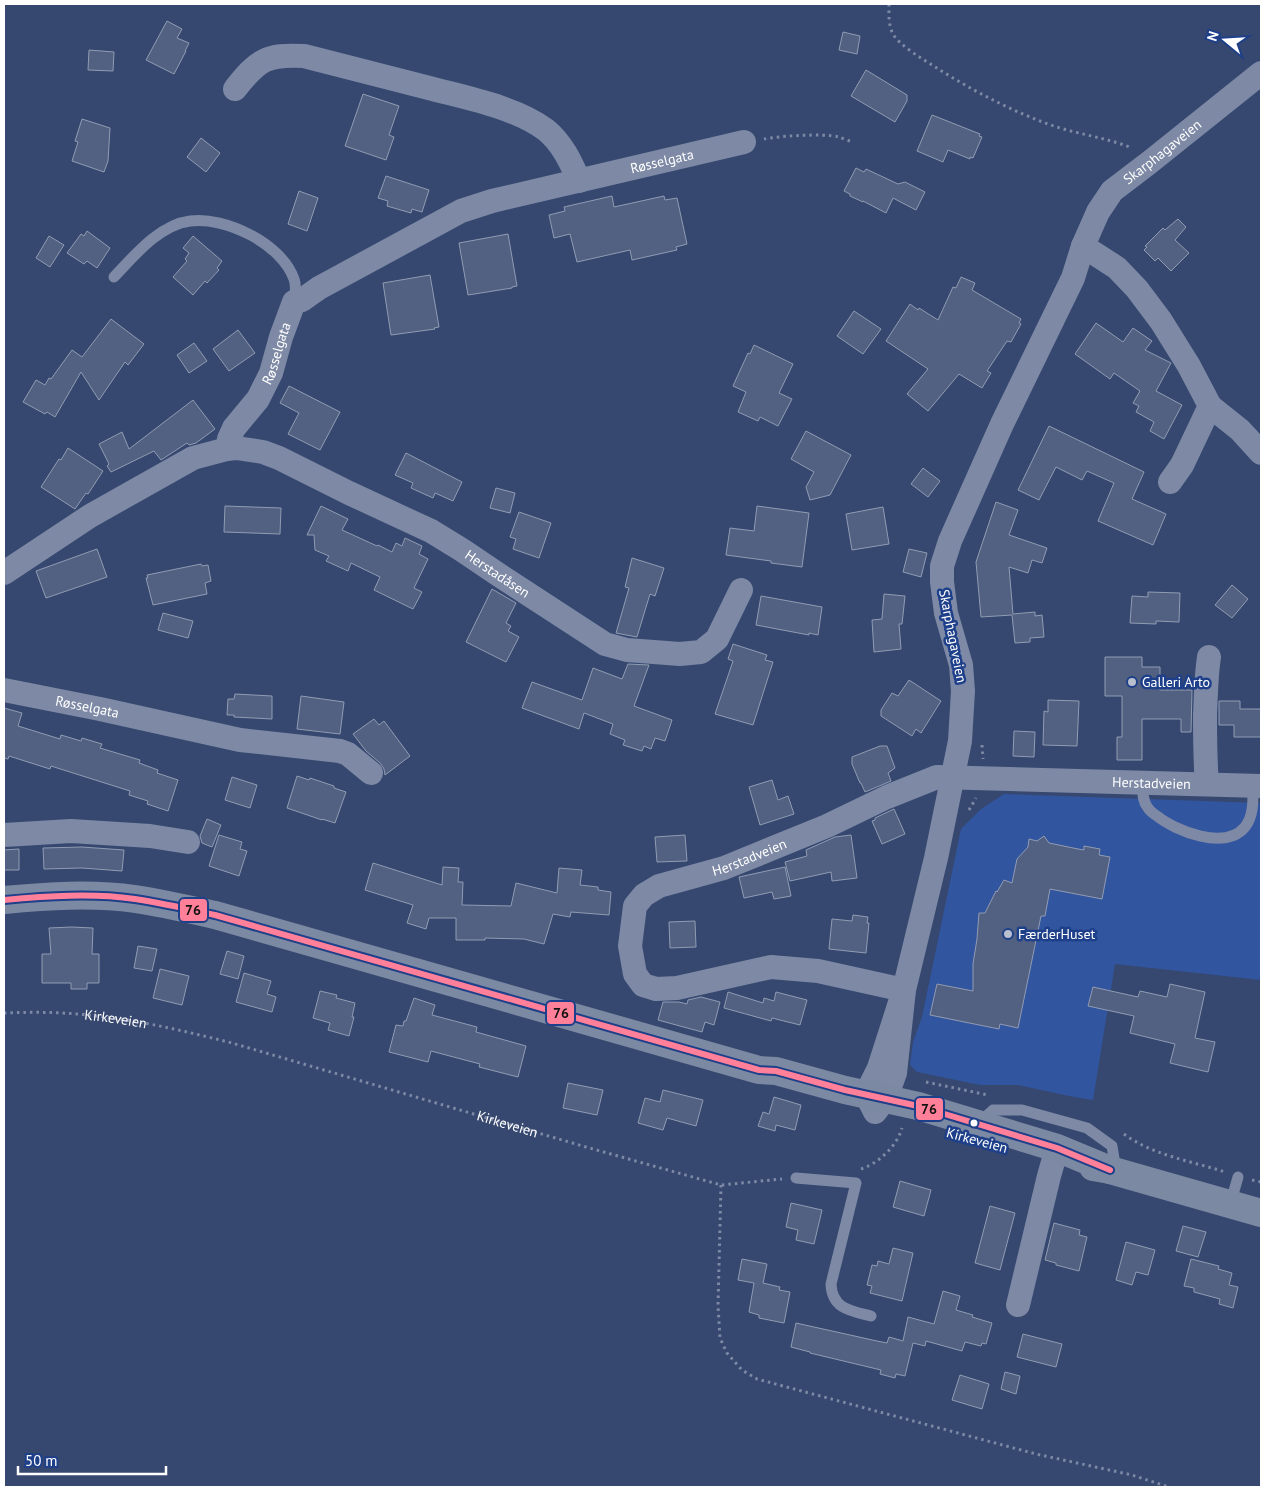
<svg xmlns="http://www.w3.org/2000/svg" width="1265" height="1491" font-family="'PT Sans',sans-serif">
	<rect width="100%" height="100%" fill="#364870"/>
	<polygon fill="#32559f" points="1004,794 1261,803 1261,980 1115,964 1093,1100 1074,1097 1018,1085 980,1085 917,1072 910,1065 913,1042 922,1017 961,829 981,809"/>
	<g fill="#526181" stroke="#919cb3">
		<polygon points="167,21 182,29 177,38 189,43 185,51 186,51 174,74 146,60"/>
		<polygon points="843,32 860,36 857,54 839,50"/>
		<polygon points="89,50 114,52 113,71 88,70"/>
		<polygon points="866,70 907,95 907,101 895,122 851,96"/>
		<polygon points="363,94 399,106 389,135 394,137 386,160 345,146"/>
		<polygon points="932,115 980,134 979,136 982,137 973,158 970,157 970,159 948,150 943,162 917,151"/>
		<polygon points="82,119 110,128 108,161 104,172 72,161 78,142 75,141"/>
		<polygon points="201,138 220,153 206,172 187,157"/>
		<polygon points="856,168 864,172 866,169 898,184 905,182 925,192 916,210 893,198 886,213 863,201 863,202 850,196 850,194 844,191"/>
		<polygon points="386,176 429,190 422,212 412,209 411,213 387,206 388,201 378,198"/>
		<polygon points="299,191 318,198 307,231 288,224"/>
		<polygon points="612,196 614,207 664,196 665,200 677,198 687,244 676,247 677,250 632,260 630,250 577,262 570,234 554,238 549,215 565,211 564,207"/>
		<polygon points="1178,219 1186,227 1175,240 1189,253 1171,271 1158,258 1155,261 1144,250 1147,247 1145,246 1163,228 1165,230"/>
		<polygon points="87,231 110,248 97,268 87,261 84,264 67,253 81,234 84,236"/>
		<polygon points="508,234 517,286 512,287 512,288 468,295 459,243"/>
		<polygon points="49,236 64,245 50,267 36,258"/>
		<polygon points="193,236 222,261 217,268 219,270 207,283 205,281 193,295 173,277 187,261 185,259 189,253 183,248"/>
		<polygon points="430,275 439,327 434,328 435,329 391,335 383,283"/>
		<polygon points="961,277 975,283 972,290 1021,319 1019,323 1021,324 1011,342 1007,341 987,371 991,373 982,388 959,374 928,411 907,394 928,369 886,341 910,304 918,310 919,308 938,320 953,287 956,288"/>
		<polygon points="854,311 881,329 863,354 837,336"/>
		<polygon points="111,319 144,344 128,365 125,362 99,400 81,372 55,417 47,412 45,414 23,402 36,380 45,385 49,378 51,379 72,350 82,357"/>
		<polygon points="1096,323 1123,342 1133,328 1152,341 1145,350 1171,363 1156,391 1182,405 1164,439 1150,431 1154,422 1136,412 1139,406 1133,403 1140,391 1114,373 1110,379 1075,354"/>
		<polygon points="238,330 255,353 229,371 213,349"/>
		<polygon points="194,343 207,361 189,373 177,355"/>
		<polygon points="754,345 793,364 779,393 792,399 778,426 760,417 758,421 738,412 746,392 733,386 748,353 750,354"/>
		<polygon points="289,386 340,412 320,450 288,434 299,413 280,403"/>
		<polygon points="193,400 215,429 196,443 189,445 187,443 161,460 154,451 111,472 107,466 109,464 99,444 122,432 129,449"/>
		<polygon points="1049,426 1144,472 1132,499 1166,514 1153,545 1098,521 1114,483 1087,471 1082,480 1056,467 1039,500 1018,490"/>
		<polygon points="806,431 851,455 830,495 810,500 806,487 814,472 791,459"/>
		<polygon points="68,448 103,471 88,494 86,493 75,509 41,487 59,459 61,460"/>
		<polygon points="406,453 462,482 453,501 435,493 433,498 411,488 413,483 395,475"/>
		<polygon points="923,468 940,481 928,497 911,484"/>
		<polygon points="496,488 515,493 510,513 490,508"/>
		<polygon points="996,502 1018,510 1009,535 1047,548 1042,563 1032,560 1028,573 1009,567 1013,614 1035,612 1035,616 1042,615 1044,637 1030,638 1030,642 1015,643 1012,615 981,617 976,562"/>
		<polygon points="225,506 281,508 280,534 224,532"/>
		<polygon points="321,506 348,519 342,530 377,546 378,545 392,552 396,543 402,546 405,538 422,546 419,554 428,559 414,588 422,592 413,609 374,590 380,577 351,563 348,571 326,561 329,556 315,550 314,535 307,535"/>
		<polygon points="757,506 809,513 802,567 771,563 771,561 726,555 730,528 754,531"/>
		<polygon points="883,507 889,544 852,550 846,514"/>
		<polygon points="519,512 551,523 539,558 513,549 516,539 510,537"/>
		<polygon points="97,549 107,577 46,598 36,571"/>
		<polygon points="909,549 927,553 921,577 903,572"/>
		<polygon points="632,558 664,568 655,596 650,594 637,637 616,633 629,588 625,587"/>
		<polygon points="201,564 202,566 208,565 211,581 205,583 207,594 153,605 146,578 148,578 147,575"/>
		<polygon points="1232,585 1248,599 1232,618 1215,605"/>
		<polygon points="492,589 516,603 506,623 511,626 508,631 519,637 506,662 466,642"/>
		<polygon points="1148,592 1180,593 1179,622 1156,621 1156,624 1130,623 1132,596 1148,597"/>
		<polygon points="884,594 905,596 902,624 899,624 901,649 874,652 872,620 882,619"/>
		<polygon points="761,596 822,607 818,635 809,633 809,635 756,625"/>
		<polygon points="163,613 193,621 188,638 158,630"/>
		<polygon points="733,644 767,655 765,660 773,662 753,725 715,714 733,661 728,659"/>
		<polygon points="1105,657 1142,657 1142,667 1160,667 1160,690 1192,690 1191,732 1181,732 1181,719 1142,719 1142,760 1117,760 1117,737 1122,737 1122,696 1105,696"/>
		<polygon points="628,664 649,665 634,706 672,720 665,741 655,738 651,749 644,746 642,751 623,745 625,740 610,734 613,724 584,713 579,729 522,708 532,682 582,700 593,668 622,679"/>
		<polygon points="909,680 941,701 921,733 916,729 912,736 881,716 881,710 892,693 898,696"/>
		<polygon points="235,694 272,696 272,719 234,717 234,715 227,715 228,699 234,699"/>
		<polygon points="301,696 344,702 340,734 297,729"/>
		<polygon points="1048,700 1079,701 1077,746 1043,745 1044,711 1048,712"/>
		<polygon points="1219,701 1240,701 1240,709 1261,709 1261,737 1234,737 1234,725 1219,725"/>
		<polygon points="4,708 22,713 18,726 60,739 61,735 81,741 82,738 102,744 100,748 140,760 139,763 158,770 157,773 178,780 168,811 147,804 148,801 129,795 130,791 51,766 50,769 9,756 8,759 4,758"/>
		<polygon points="374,719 379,725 384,721 410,756 385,775 384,769 380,763 366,751 353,734"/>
		<polygon points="1014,731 1035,732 1034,757 1013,756"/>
		<polygon points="880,746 887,746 895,768 888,773 891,781 865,792 861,783 860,783 852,764 852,757"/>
		<polygon points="297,776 309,780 310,778 334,786 334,788 346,792 335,823 322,819 322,820 287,808"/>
		<polygon points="232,777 257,785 250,808 225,800"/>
		<polygon points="772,780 778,800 788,796 794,814 760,825 749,787"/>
		<polygon points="894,809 905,834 882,844 872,821 875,820 875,818"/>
		<polygon points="207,819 221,825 212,847 202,843 200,836"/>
		<polygon points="219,835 242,842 240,849 247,851 239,876 209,866"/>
		<polygon points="685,835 687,861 657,862 655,837"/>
		<polygon points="851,835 857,878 832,881 831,872 790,881 785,862 807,856 806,850 835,837"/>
		<polygon points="1044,836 1049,843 1078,849 1084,850 1084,846 1100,849 1099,855 1110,857 1102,899 1050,889 1045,916 1041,916 1018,1028 1000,1024 999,1029 930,1015 937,984 973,991 973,964 977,939 979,913 985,913 996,891 997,892 1004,880 1012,883 1017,859 1028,847 1029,839 1037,841"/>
		<polygon points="82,847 124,850 122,871 82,868 44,869 43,848"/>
		<polygon points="19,849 19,870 4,870 4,850"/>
		<polygon points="373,863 442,885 443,867 459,868 458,882 463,882 462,905 511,906 516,883 557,893 559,868 582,870 580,885 598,887 598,890 611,892 609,915 571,912 570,917 553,914 544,944 524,939 485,938 485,940 456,940 456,918 429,918 426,929 407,923 413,905 365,890"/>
		<polygon points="785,867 791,896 774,899 772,892 744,898 739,877"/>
		<polygon points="853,915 868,917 867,923 869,923 866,953 829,949 832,919 852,921"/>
		<polygon points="695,921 696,947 670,948 669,922"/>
		<polygon points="71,927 93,928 92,954 99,954 99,983 87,983 87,989 71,989 71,983 42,983 42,954 51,954 49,928"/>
		<polygon points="138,946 157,949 152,971 134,968"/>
		<polygon points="227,951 244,956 238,979 220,974"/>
		<polygon points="160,969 189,976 182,1005 153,998"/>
		<polygon points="244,973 271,981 267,994 276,997 272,1012 236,1002"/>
		<polygon points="1170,984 1205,992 1195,1038 1215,1042 1208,1072 1170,1063 1175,1044 1130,1033 1134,1016 1088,1006 1093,987 1138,997 1140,991 1167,997"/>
		<polygon points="320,991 337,995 336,998 355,1003 352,1017 354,1017 349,1036 328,1030 330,1023 313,1018"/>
		<polygon points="728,992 763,1003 764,998 774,1001 776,992 807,1000 800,1025 772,1018 771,1021 724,1008"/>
		<polygon points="701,997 720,1002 714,1025 705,1022 702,1032 658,1020 663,1002 679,1002 687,1004 688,1000"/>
		<polygon points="414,998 435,1005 432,1015 477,1027 476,1032 526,1046 518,1077 479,1067 480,1064 431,1051 428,1062 389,1052 396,1025 403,1026 404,1021 406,1021"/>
		<polygon points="568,1083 603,1090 597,1115 563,1108"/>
		<polygon points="663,1090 703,1100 696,1126 667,1118 663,1130 638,1123 645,1098 660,1102"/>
		<polygon points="774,1097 801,1105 795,1130 776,1125 775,1131 758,1126 763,1112 769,1114"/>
		<polygon points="900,1181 931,1190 924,1216 893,1207"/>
		<polygon points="791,1203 822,1210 814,1244 796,1240 798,1230 786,1227"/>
		<polygon points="990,1206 1015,1213 1000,1270 975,1263"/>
		<polygon points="1054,1223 1080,1230 1079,1235 1087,1237 1079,1271 1056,1265 1056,1263 1045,1260"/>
		<polygon points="1183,1226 1206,1232 1198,1257 1176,1251"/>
		<polygon points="1126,1242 1155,1250 1148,1275 1136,1272 1132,1285 1116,1280"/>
		<polygon points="893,1248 913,1253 902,1301 870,1293 872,1286 867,1285 872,1265 877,1266 878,1261 889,1264"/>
		<polygon points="742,1259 767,1264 763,1283 780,1287 779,1290 790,1292 784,1323 759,1318 759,1315 749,1312 754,1283 738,1280"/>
		<polygon points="1191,1259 1219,1266 1218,1269 1232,1273 1229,1285 1238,1287 1233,1308 1219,1304 1220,1299 1194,1292 1194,1288 1184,1286"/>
		<polygon points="943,1291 960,1296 956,1310 973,1315 972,1317 992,1323 986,1344 982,1343 981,1346 965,1342 962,1351 926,1341 925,1346 913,1343 905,1376 896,1374 895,1378 880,1374 881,1370 810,1353 810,1352 791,1347 796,1323 877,1341 887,1343 889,1337 903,1341 908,1317 934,1324"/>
		<polygon points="1023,1334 1062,1344 1056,1367 1017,1357"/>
		<polygon points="1005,1372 1020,1376 1016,1394 1001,1389"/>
		<polygon points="960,1375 989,1384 982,1409 952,1400"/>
	</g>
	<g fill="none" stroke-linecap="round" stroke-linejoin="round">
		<g stroke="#7d89a5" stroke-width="3" stroke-dasharray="2.5 4" stroke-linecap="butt">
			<path d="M 889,4 C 889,14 888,24 893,34 C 899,45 921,58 932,65 C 968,88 1007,109 1048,124 C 1075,134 1105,137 1132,148"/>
			<path d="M 764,139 C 780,136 823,133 839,137 C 842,138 846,140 850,141"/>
			<polyline points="982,745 983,759"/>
			<polyline points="969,810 976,798"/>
			<path id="s1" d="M 4,1013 C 28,1012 53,1012 77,1014 C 130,1018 181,1030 232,1043 L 586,1147 L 721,1185 L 782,1179"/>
			<polyline points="926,1082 988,1095"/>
			<path d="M 1124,1134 C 1152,1155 1191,1161 1225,1172"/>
			<path d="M 861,1169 C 879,1163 897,1146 902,1128"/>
			<polyline points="1252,1180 1261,1182"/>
			<polyline points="721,1185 718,1306 720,1338 727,1353 742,1370 757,1379 1036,1454 1132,1475 1169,1487"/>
		</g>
		<g stroke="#7d89a5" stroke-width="11">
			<path d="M 114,277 C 134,256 159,225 190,221 C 225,216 282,244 294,279 C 297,287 295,294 294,302"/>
			<path d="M 1142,782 C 1143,791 1142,801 1148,808 C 1150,811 1154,814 1157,816 C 1176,831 1225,851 1245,827 C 1254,816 1253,799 1253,786"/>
			<polyline points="979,1123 993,1110 1022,1110 1087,1128 1112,1146 1116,1171"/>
			<path d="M 796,1178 L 856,1183 L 831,1284 C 832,1309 851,1311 871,1316"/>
			<polyline points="1230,1205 1238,1177"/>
		</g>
		<g stroke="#7d89a5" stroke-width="24">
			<path d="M 235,89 C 258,60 266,54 304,56 C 347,67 390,78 433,89 C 468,98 517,108 546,130 C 562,143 571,162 579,181"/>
			<polyline points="1083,246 1117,268 1137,289 1161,321 1189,366 1210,406 1182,465 1170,482"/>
			<polyline points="1210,406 1240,430 1261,453"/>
			<path id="s2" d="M 227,449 L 236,448 L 263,452 L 279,458 L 349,493 L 431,531 L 462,550 L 502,577 L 605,644 L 627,650 L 680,654 L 701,652 L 717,639 L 741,590"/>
			<path id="s3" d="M 4,573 L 90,516 L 193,458 L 227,449 L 229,439 L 234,428 L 258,399 L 271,373 L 281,337 L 294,302 L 302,300 L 319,288 L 461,211 L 492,201 L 744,142"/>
			<path id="s4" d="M 4,690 L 100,709 L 240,740 L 340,751 L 348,754 L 371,773"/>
			<path d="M 1207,784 C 1205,761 1205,738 1205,715 C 1206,695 1206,676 1209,657"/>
			<polyline points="4,835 71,831 150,836 188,842"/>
			<path id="s5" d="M 904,990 L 895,1073 L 886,1098 L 875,1112 L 866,1094 L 879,1068 L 904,990 L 936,858 L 960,741 L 963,691 L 961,665 L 946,613 L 942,582 L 942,566 L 950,541 L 1002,424 L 1073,278 L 1083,246 L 1098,212 L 1112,191 L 1150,162 L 1261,73"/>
			<path id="s6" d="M 904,990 L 818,971 L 771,967 L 677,988 L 656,989 L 643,985 L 635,974 L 630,946 L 635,906 L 644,895 L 659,886 L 724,868 L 827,826 L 887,797 L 937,777 L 1261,786"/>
			<polyline points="1018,1305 1049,1176 1057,1148"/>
		</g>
		<g stroke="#7c89a3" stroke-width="28">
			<path d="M 4,900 C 47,896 92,893 135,899 C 162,903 188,909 215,915 L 759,1070 L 776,1071 L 845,1090 L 918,1106 L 1057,1148 L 1110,1170"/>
			<polyline points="1093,1167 1110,1170 1261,1213"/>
		</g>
		<g stroke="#1e3f89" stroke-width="10">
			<path id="bus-1" d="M 4,900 C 47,896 92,893 135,899 C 162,903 188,909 215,915 L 759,1070 L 776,1071 L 845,1090 L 918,1106 L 1057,1148 L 1110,1170"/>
		</g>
		<use href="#bus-1" stroke="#ff8098" stroke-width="6"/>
	</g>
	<g fill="#b9bfcd" stroke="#1e3f89" stroke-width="2">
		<circle cx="1132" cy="682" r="5"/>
		<circle cx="1008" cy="934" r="5"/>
	</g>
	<circle fill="#fff" stroke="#1e3f89" stroke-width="2" cx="974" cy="1123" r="4.5"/>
	<g text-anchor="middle" stroke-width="5" stroke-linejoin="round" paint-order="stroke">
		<g font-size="14" fill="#fff" stroke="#1e3f89">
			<text dy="5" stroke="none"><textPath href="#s5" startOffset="1168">Skarphagaveien</textPath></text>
			<text dy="5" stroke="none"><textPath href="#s3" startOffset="818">Røsselgata</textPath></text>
			<text dy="5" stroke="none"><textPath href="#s3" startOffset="366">Røsselgata</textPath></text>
			<text dy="5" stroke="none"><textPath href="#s2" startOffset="301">Herstadåsen</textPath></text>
			<text transform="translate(953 636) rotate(79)" y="5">Skarphagaveien</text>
			<text dy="5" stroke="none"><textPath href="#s4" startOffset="85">Røsselgata</textPath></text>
			<text dy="5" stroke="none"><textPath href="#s6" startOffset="894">Herstadveien</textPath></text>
			<text dy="5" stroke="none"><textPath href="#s6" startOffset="475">Herstadveien</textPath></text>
			<text dy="5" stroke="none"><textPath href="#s1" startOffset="112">Kirkeveien</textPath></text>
			<text dy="5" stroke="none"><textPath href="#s1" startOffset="518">Kirkeveien</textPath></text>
			<text transform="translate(977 1140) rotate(15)" y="5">Kirkeveien</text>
		</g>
		<g font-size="14" fill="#fff" stroke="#1e3f89" text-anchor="start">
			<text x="1142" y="687">Galleri Arto</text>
			<text x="1018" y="939">FærderHuset</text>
		</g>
	</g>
	<g stroke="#1e3f89" stroke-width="2">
		<rect x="179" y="898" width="29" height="24" rx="5" fill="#ff8098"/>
		<rect x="546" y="1001" width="29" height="24" rx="5" fill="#ff8098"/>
		<rect x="915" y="1097" width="29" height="24" rx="5" fill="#ff8098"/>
	</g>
	<g font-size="14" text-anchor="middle" font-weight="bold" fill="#111">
		<text x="193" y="915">76</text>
		<text x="561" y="1018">76</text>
		<text x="929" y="1114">76</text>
	</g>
	<rect width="1265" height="1491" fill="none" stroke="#ffffff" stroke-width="10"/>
	<g transform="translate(1225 40) rotate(288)" stroke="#1e3f89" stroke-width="4" paint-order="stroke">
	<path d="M0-4L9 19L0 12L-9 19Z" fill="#ffffff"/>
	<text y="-8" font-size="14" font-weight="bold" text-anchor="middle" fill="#ffffff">N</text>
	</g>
	<path d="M18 1466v8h148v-8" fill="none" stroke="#ffffff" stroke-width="2.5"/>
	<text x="25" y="1466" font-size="15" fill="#ffffff" stroke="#1e3f89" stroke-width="4" paint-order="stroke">50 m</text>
</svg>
